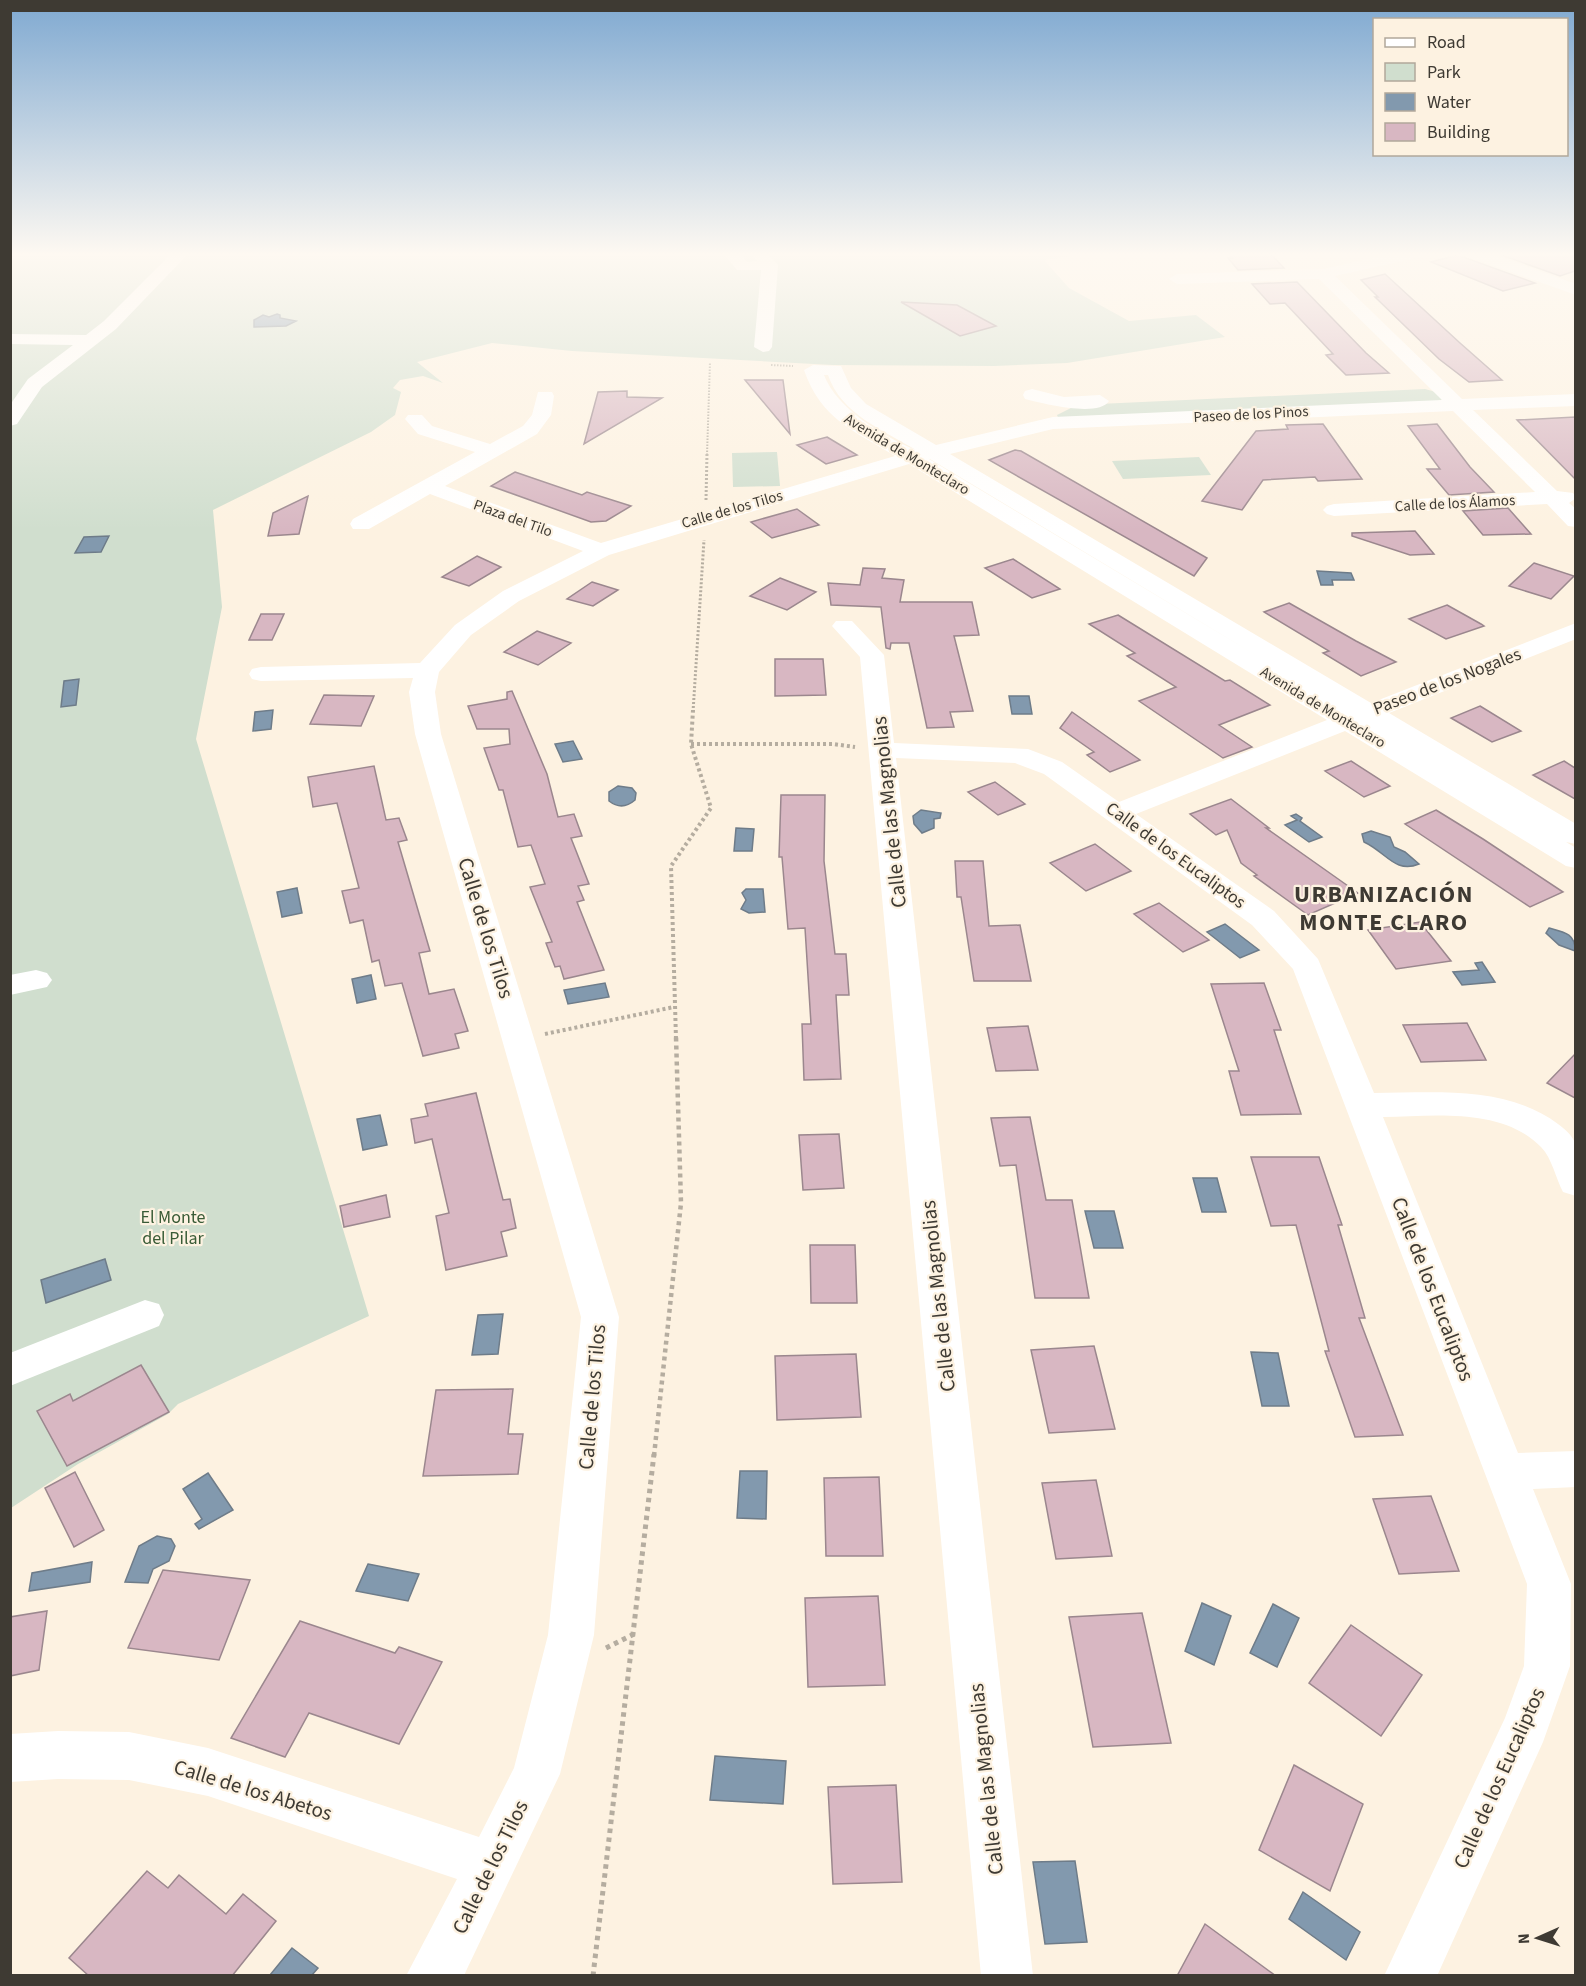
<svg xmlns="http://www.w3.org/2000/svg" width="1586" height="1986" font-family="'Source Sans 3',sans-serif">
	<rect width="100%" height="100%" fill="#fdf2e1"/>
	<g fill="#d0dece">
		<polygon points="11,252 1101,252 1044,260 1069,288 1129,321 1196,315 1225,337 1067,363 994,366 833,365 572,351 492,343 417,362 443,383 423,376 400,380 393,388 401,392 395,415 371,432 213,510 222,607 196,739 369,1316 178,1404 168,1414 78,1464 11,1508"/>
		<polygon points="1425,389 1436,392 1443,399 1436,402 1059,420 1057,415 1077,405"/>
		<polygon points="777,452 780,486 733,487 732,453"/>
		<polygon points="1199,457 1211,475 1123,479 1112,461"/>
	</g>
	<g fill="#8299ae" stroke="#6e7c89" stroke-width="1.5">
		<polygon points="277,314 280,315 280,318 296,321 286,326 254,327 254,320 263,315 269,317"/>
		<polygon points="109,536 101,552 75,553 84,537"/>
		<polygon points="1317,571 1351,573 1354,580 1332,580 1333,585 1321,585"/>
		<polygon points="79,679 76,705 61,707 64,681"/>
		<polygon points="1009,696 1029,696 1032,714 1012,714"/>
		<polygon points="273,710 271,729 253,731 255,712"/>
		<polygon points="573,741 582,759 563,762 555,744"/>
		<path d="M 618,786 L 632,788 L 636,793 L 635,800 C 627,807 618,808 609,801 L 609,792 Z"/>
		<polygon points="921,810 941,813 940,818 934,819 934,828 922,833 914,824 913,816"/>
		<polygon points="1296,814 1302,818 1300,821 1322,837 1309,842 1285,825 1297,820 1291,816"/>
		<polygon points="736,828 754,829 752,851 734,851"/>
		<path d="M 1371,831 L 1390,837 L 1394,847 L 1405,852 L 1419,864 C 1395,874 1386,852 1364,842 L 1362,834 Z"/>
		<polygon points="297,888 302,913 282,917 277,892"/>
		<polygon points="746,889 763,889 765,912 749,913 741,909 746,900 742,893"/>
		<polygon points="1225,924 1259,950 1240,958 1207,932"/>
		<path d="M 1549,928 C 1564,932 1576,934 1575,951 L 1559,945 L 1546,933 Z"/>
		<polygon points="1482,962 1495,982 1462,985 1453,972 1479,970 1475,963"/>
		<polygon points="371,975 376,999 357,1003 352,979"/>
		<polygon points="605,983 609,997 568,1004 564,990"/>
		<polygon points="380,1115 387,1145 363,1150 357,1119"/>
		<polygon points="1193,1178 1217,1178 1226,1212 1202,1212"/>
		<polygon points="1085,1211 1114,1211 1123,1248 1094,1248"/>
		<polygon points="105,1259 111,1280 46,1303 41,1280"/>
		<polygon points="503,1314 498,1354 472,1355 478,1315"/>
		<polygon points="1251,1352 1278,1353 1289,1406 1262,1406"/>
		<polygon points="740,1471 767,1471 766,1519 737,1518"/>
		<polygon points="208,1473 233,1510 199,1529 195,1524 202,1519 183,1489"/>
		<polygon points="157,1536 171,1539 175,1546 169,1561 153,1569 148,1583 125,1582 139,1546"/>
		<polygon points="92,1562 90,1582 29,1591 32,1573"/>
		<polygon points="368,1564 419,1574 408,1601 356,1591"/>
		<polygon points="1202,1603 1231,1616 1214,1665 1185,1651"/>
		<polygon points="1273,1604 1299,1618 1277,1667 1250,1653"/>
		<polygon points="715,1756 786,1761 783,1804 710,1800"/>
		<polygon points="1075,1861 1087,1942 1045,1944 1033,1862"/>
		<polygon points="1303,1892 1360,1932 1346,1960 1289,1919"/>
		<polygon points="292,1948 318,1968 312,1975 270,1975"/>
	</g>
	<g fill="#d8b7c2" stroke="#9b878e" stroke-width="1.5">
		<polygon points="1493,252 1575,252 1575,271 1560,276"/>
		<polygon points="1270,253 1284,268 1238,270 1228,258 1233,258 1229,254"/>
		<polygon points="1461,254 1463,257 1535,283 1503,291 1431,262"/>
		<polygon points="1385,274 1460,343 1502,380 1469,382 1439,359 1375,297 1378,297 1361,280"/>
		<polygon points="1297,282 1366,353 1389,373 1346,375 1326,355 1333,354 1285,303 1270,304 1252,284"/>
		<polygon points="901,302 957,305 996,326 960,336"/>
		<polygon points="745,380 783,380 790,434"/>
		<polygon points="627,391 627,397 662,398 584,444 598,392"/>
		<polygon points="1575,417 1575,479 1517,420"/>
		<polygon points="1323,424 1362,479 1318,481 1315,477 1263,480 1242,510 1202,501 1256,431 1288,429 1286,425"/>
		<polygon points="1437,424 1470,467 1494,492 1449,495 1427,469 1440,469 1408,426"/>
		<polygon points="827,437 857,455 826,464 797,445"/>
		<polygon points="1015,450 1021,451 1207,558 1194,576 989,460"/>
		<polygon points="515,472 582,495 587,492 631,506 606,521 591,522 491,486"/>
		<polygon points="308,496 299,534 268,536 273,513"/>
		<polygon points="1508,508 1531,534 1483,535 1463,511"/>
		<polygon points="797,509 819,525 772,538 751,522"/>
		<polygon points="1415,531 1434,554 1410,555 1352,536 1352,533"/>
		<polygon points="477,556 501,567 469,586 442,577"/>
		<polygon points="1013,559 1060,589 1032,598 985,568"/>
		<polygon points="1534,563 1574,576 1551,599 1509,586"/>
		<polygon points="863,568 885,569 882,578 904,580 900,602 972,602 979,635 954,636 973,711 950,712 954,727 927,728 909,643 891,643 890,649 886,648 881,607 831,605 828,583 860,585"/>
		<polygon points="780,578 816,592 787,610 750,596"/>
		<polygon points="592,582 618,590 593,606 567,599"/>
		<polygon points="1289,603 1356,641 1396,662 1361,676 1323,653 1329,651 1264,612"/>
		<polygon points="1447,605 1481,624 1484,626 1446,639 1409,619"/>
		<polygon points="261,614 284,614 272,640 249,640"/>
		<polygon points="1118,615 1225,681 1230,680 1270,705 1219,725 1252,747 1223,758 1139,701 1176,687 1127,656 1135,653 1089,624"/>
		<polygon points="537,631 571,643 538,665 504,652"/>
		<polygon points="775,659 823,659 826,695 775,696"/>
		<polygon points="512,691 547,774 558,817 574,814 582,836 571,838 589,884 578,886 584,900 577,902 604,970 564,979 560,966 555,967 546,943 552,942 530,887 545,884 531,845 518,847 503,790 499,790 484,748 510,744 509,729 477,729 468,706 507,699 507,692"/>
		<polygon points="324,695 374,696 361,726 310,724"/>
		<polygon points="1480,706 1521,731 1492,742 1451,718"/>
		<polygon points="1072,712 1140,760 1110,772 1087,755 1094,752 1060,728"/>
		<polygon points="1351,761 1390,786 1364,797 1325,771"/>
		<polygon points="1564,761 1575,768 1575,799 1533,775"/>
		<polygon points="374,766 386,820 399,818 407,840 398,842 430,951 419,953 429,994 454,989 468,1031 455,1034 459,1048 423,1056 402,983 385,986 379,960 372,962 363,920 350,923 342,891 359,888 337,803 313,807 308,777"/>
		<polygon points="995,782 1025,804 998,815 968,792"/>
		<polygon points="781,795 825,795 824,861 835,954 846,954 849,995 836,995 841,1079 804,1080 802,1024 811,1024 805,928 788,929 782,857 779,857"/>
		<polygon points="1231,799 1269,828 1266,828 1358,893 1308,915 1254,876 1257,875 1241,863 1227,830 1216,835 1190,814"/>
		<polygon points="1436,810 1483,839 1563,892 1530,907 1405,824"/>
		<polygon points="1095,844 1131,871 1086,891 1050,863"/>
		<polygon points="955,861 983,861 989,926 1020,925 1031,981 974,981 961,897 957,897"/>
		<polygon points="1159,903 1209,940 1183,952 1134,914"/>
		<polygon points="1420,922 1451,961 1396,969 1368,930"/>
		<polygon points="1264,983 1281,1030 1274,1030 1301,1114 1241,1115 1229,1071 1239,1071 1211,984"/>
		<polygon points="1467,1023 1486,1060 1421,1062 1403,1025"/>
		<polygon points="1028,1026 1038,1070 996,1071 987,1028"/>
		<polygon points="1575,1054 1575,1098 1547,1083"/>
		<polygon points="476,1093 503,1200 510,1199 516,1228 501,1232 507,1256 446,1270 436,1216 449,1213 432,1139 415,1143 411,1119 428,1116 425,1104"/>
		<polygon points="1030,1117 1046,1200 1072,1200 1089,1298 1035,1298 1016,1165 1000,1166 991,1118"/>
		<polygon points="839,1134 844,1188 803,1190 799,1135"/>
		<polygon points="1251,1157 1319,1157 1342,1225 1338,1225 1365,1318 1359,1318 1403,1435 1355,1437 1325,1351 1329,1351 1296,1225 1271,1226"/>
		<polygon points="386,1195 390,1217 344,1227 340,1206"/>
		<polygon points="810,1245 855,1245 857,1303 811,1303"/>
		<polygon points="1094,1346 1115,1429 1049,1433 1031,1350"/>
		<polygon points="856,1354 861,1417 777,1420 775,1356"/>
		<polygon points="141,1365 169,1412 67,1466 37,1411 70,1394 73,1401"/>
		<polygon points="513,1389 508,1434 523,1434 518,1474 423,1476 436,1390"/>
		<polygon points="75,1472 104,1530 74,1547 45,1488"/>
		<polygon points="879,1477 883,1556 826,1556 824,1478"/>
		<polygon points="1096,1480 1112,1556 1056,1559 1042,1483"/>
		<polygon points="1431,1496 1459,1571 1399,1574 1373,1499"/>
		<polygon points="163,1570 250,1580 219,1660 128,1648"/>
		<polygon points="878,1596 885,1685 808,1687 805,1598"/>
		<polygon points="47,1611 39,1670 10,1676 10,1617"/>
		<polygon points="1142,1613 1171,1743 1093,1747 1069,1617"/>
		<polygon points="300,1621 395,1653 399,1647 442,1662 399,1744 309,1713 285,1757 231,1738"/>
		<polygon points="1351,1625 1422,1675 1381,1736 1309,1683"/>
		<polygon points="1294,1765 1363,1804 1330,1891 1259,1850"/>
		<polygon points="896,1785 902,1882 833,1884 828,1787"/>
		<polygon points="147,1871 168,1888 179,1875 226,1914 243,1894 276,1921 232,1976 89,1976 69,1958"/>
		<polygon points="1205,1924 1276,1976 1177,1976"/>
	</g>
	<g fill="none" stroke-linecap="round" stroke-linejoin="round">
		<g stroke="#b5ada0" stroke-width="2" stroke-dasharray="1.5 1.5" stroke-linecap="butt">
			<polyline points="771,365 793,366"/>
			<polyline points="707,455 710,362"/>
		</g>
		<g stroke="#b5ada0" stroke-width="3" stroke-dasharray="2 2" stroke-linecap="butt">
			<polyline points="706,500 707,453"/>
			<polyline points="693,712 704,540"/>
		</g>
		<g stroke="#b5ada0" stroke-width="4" stroke-dasharray="3 3" stroke-linecap="butt">
			<polyline points="691,744 833,744 855,747"/>
			<polyline points="545,1034 674,1007"/>
			<polyline points="676,1039 671,866 711,808 691,744 693,710"/>
		</g>
		<polyline stroke="#b5ada0" stroke-width="4.5" stroke-dasharray="4 4" stroke-linecap="butt" points="654,1456 681,1203 676,1037"/>
		<g stroke="#b5ada0" stroke-width="5" stroke-dasharray="4.5 4.5" stroke-linecap="butt">
			<polyline points="606,1648 634,1634"/>
			<polyline points="593,1976 654,1454"/>
		</g>
		<g fill="#fff" fill-rule="evenodd">
			<polygon points="173,252 190,252 116,329 42,387 17,424 10,426 10,405 28,379 73,345 10,344 10,334 86,335 104,321"/>
			<polygon points="722,252 739,252 747,262 757,261 749,252 766,252 778,265 772,347 769,351 763,352 754,347 761,270 737,270"/>
			<path d="M 1400,252 L 1431,252 L 1429,255 L 1335,276 L 1462,399 L 1576,394 L 1576,406 L 1473,410 L 1557,491 L 1573,493 L 1576,498 L 1569,503 L 1576,509 L 1576,527 L 1568,526 L 1547,504 L 1334,516 L 1327,514 L 1323,510 L 1327,506 L 1334,504 L 1535,492 L 1453,411 L 1053,429 L 950,454 L 1371,703 L 1576,623 L 1576,639 L 1389,713 L 1576,824 L 1576,844 L 1566,842 L 1576,848 L 1576,868 L 1566,866 L 1345,731 L 1136,814 L 1274,911 L 1318,959 L 1374,1093 C 1435,1093 1506,1085 1558,1124 C 1565,1129 1573,1136 1576,1145 C 1579,1160 1576,1181 1576,1196 L 1563,1192 C 1556,1179 1552,1158 1541,1147 C 1502,1107 1434,1116 1383,1117 L 1518,1453 L 1576,1451 L 1576,1487 L 1533,1489 L 1571,1584 L 1570,1666 L 1543,1742 L 1437,1976 L 1384,1976 L 1505,1718 L 1524,1666 L 1527,1584 L 1293,969 L 1252,925 L 1044,774 L 1015,763 L 896,758 L 1033,1976 L 981,1976 L 860,657 L 832,626 L 836,621 L 852,621 L 884,655 L 894,743 L 1028,749 L 1062,762 L 1119,802 L 1327,720 L 909,464 L 609,555 L 519,601 L 471,635 L 439,672 L 435,692 L 441,734 L 619,1317 L 594,1635 L 560,1774 L 466,1971 L 464,1976 L 406,1976 L 457,1879 L 208,1796 L 129,1780 L 58,1779 L 10,1782 L 10,1734 L 58,1731 L 129,1732 L 208,1748 L 479,1837 L 514,1768 L 548,1635 L 581,1317 L 415,734 L 409,692 L 413,678 L 261,681 L 252,679 L 249,674 L 252,669 L 261,667 L 420,663 L 455,625 L 503,591 L 583,551 L 430,494 L 369,529 L 353,529 L 350,524 L 353,519 L 475,452 L 418,434 L 405,419 L 408,415 L 422,415 L 432,426 L 490,444 L 523,426 L 532,415 L 538,392 L 552,392 L 554,396 L 551,415 L 537,434 L 445,486 L 601,543 L 895,456 C 853,430 821,419 804,370 L 813,365 L 841,366 L 851,388 L 866,404 L 936,445 L 1053,417 L 1442,400 L 1319,279 L 1177,284 L 1169,279 L 1177,274 L 1323,269 ZM 824,375 L 828,375 C 841,414 883,430 916,450 C 884,437 837,409 824,375 ZM 929,459 L 930,459 L 1349,711 Z"/>
			<polygon points="1462,252 1486,252 1576,284 1576,295 1464,255"/>
			<path d="M 1032,389 L 1064,397 L 1100,395 L 1109,401 C 1098,418 1042,403 1025,399 L 1023,395 L 1025,391 Z"/>
			<polygon points="36,970 47,973 52,980 47,987 10,995 10,975"/>
			<polygon points="145,1300 159,1304 164,1315 159,1326 10,1386 10,1353"/>
		</g>
	</g>
	<linearGradient id="sky" x2="0" y2="1"><stop stop-color="#7fa9d1"/><stop offset="0.48" stop-color="#fef9f2"/><stop offset="1" stop-color="#fef9f2" stop-opacity="0"/></linearGradient>
	<rect width="1586" height="530" fill="url(#sky)"/>
	<g text-anchor="middle" stroke-width="4.5" stroke-linejoin="round" paint-order="stroke">
		<g font-size="15" fill="#3e3a33" stroke="#fdf2e1">
			<text transform="translate(1251 414) rotate(-3)" y="5">Paseo de los Pinos</text>
			<text transform="translate(907 454) rotate(31)" y="5">Avenida de Monteclaro</text>
			<text transform="translate(1455 503) rotate(-3)" y="5">Calle de los Álamos</text>
			<text transform="translate(732 509) rotate(-16)" y="5">Calle de los Tilos</text>
			<text transform="translate(513 518) rotate(20)" y="5">Plaza del Tilo</text>
			<text transform="translate(1323 707) rotate(31)" y="5">Avenida de Monteclaro</text>
		</g>
		<g font-size="18" fill="#3e3a33" stroke="#fdf2e1">
			<text transform="translate(1447 681) rotate(-21)" y="6">Paseo de los Nogales</text>
			<text transform="translate(1176 855) rotate(36)" y="6">Calle de los Eucaliptos</text>
		</g>
		<g font-size="18" fill="#395b36" stroke="#fdf2e1">
			<text x="173" y="1223">El Monte<tspan x="173" dy="21">del Pilar</tspan></text>
		</g>
		<g font-size="21" fill="#3e3a33" stroke="#fdf2e1">
			<text transform="translate(889 812) rotate(-96)" y="7">Calle de las Magnolias</text>
			<text transform="translate(486 928) rotate(73)" y="7">Calle de los Tilos</text>
			<text transform="translate(1433 1289) rotate(69)" y="7">Calle de los Eucaliptos</text>
			<text transform="translate(938 1296) rotate(-96)" y="7">Calle de las Magnolias</text>
			<text transform="translate(592 1397) rotate(-85)" y="7">Calle de los Tilos</text>
			<text transform="translate(1499 1778) rotate(-66)" y="7">Calle de los Eucaliptos</text>
			<text transform="translate(986 1779) rotate(-96)" y="7">Calle de las Magnolias</text>
			<text transform="translate(253 1790) rotate(17)" y="7">Calle de los Abetos</text>
			<text transform="translate(490 1867) rotate(-64)" y="7">Calle de los Tilos</text>
		</g>
		<g font-size="24" font-weight="bold" letter-spacing="1.5" fill="#3e3a33" stroke="#fdf2e1">
			<text x="1384" y="902">URBANIZACIÓN<tspan x="1384" dy="28">MONTE CLARO</tspan></text>
		</g>
	</g>
	<rect width="1586" height="1986" fill="none" stroke="#3e3a33" stroke-width="24"/>
	<rect x="1373" y="18" width="195" height="138" fill="#fdf2e1" stroke="#b1a89b" stroke-width="1.5"/>
	<rect x="1385" y="38" width="30" height="9" fill="#ffffff" stroke="#b1a89b" stroke-width="1.5"/>
	<text x="1427" y="48" font-size="18" fill="#3e3a33">Road</text>
	<rect x="1385" y="63" width="30" height="18" fill="#d0dece" stroke="#b1a89b" stroke-width="1.5"/>
	<text x="1427" y="78" font-size="18" fill="#3e3a33">Park</text>
	<rect x="1385" y="93" width="30" height="18" fill="#8299ae" stroke="#b1a89b" stroke-width="1.5"/>
	<text x="1427" y="108" font-size="18" fill="#3e3a33">Water</text>
	<rect x="1385" y="123" width="30" height="18" fill="#d8b7c2" stroke="#b1a89b" stroke-width="1.5"/>
	<text x="1427" y="138" font-size="18" fill="#3e3a33">Building</text>
	<g transform="translate(1538 1938) rotate(267)" stroke="#fdf2e1" stroke-width="4.5" paint-order="stroke">
	<path d="M0-4.5L10 22L0 15L-10 22Z" fill="#3e3a33"/>
	<text y="-9" font-size="16" font-weight="bold" text-anchor="middle" fill="#3e3a33">N</text>
	</g>
</svg>
